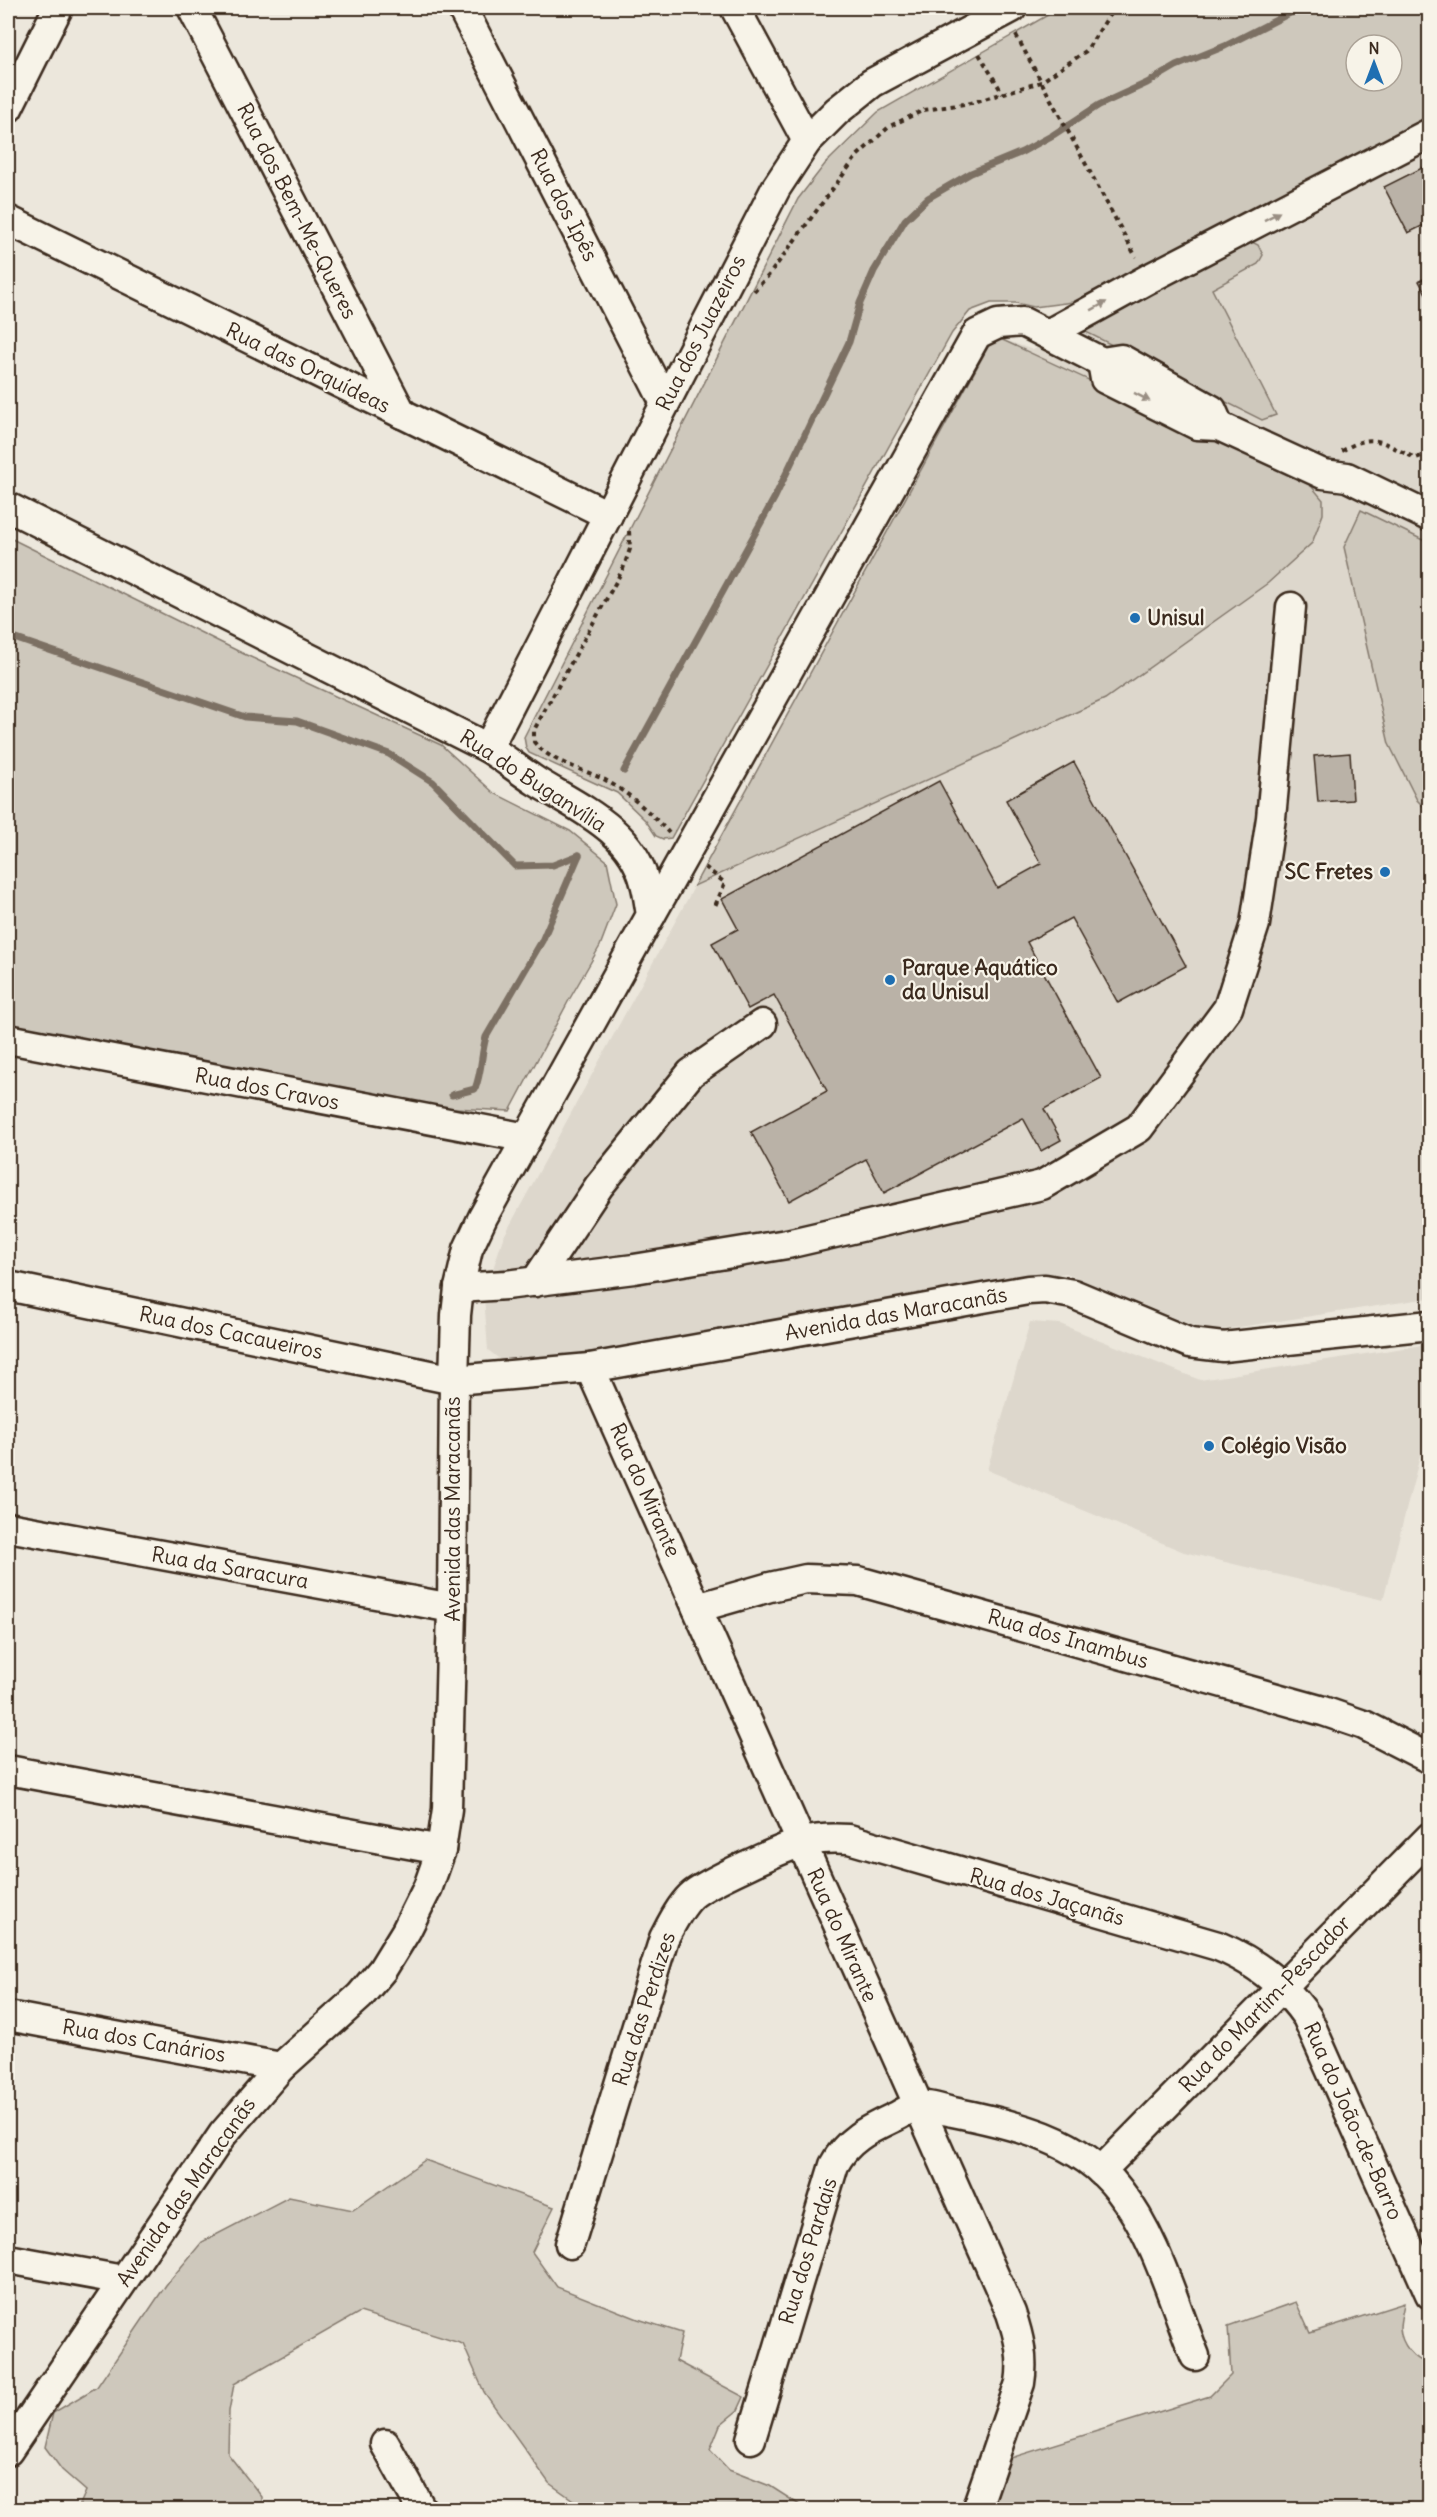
<svg xmlns="http://www.w3.org/2000/svg" width="1437" height="2517" font-family="Delius,sans-serif">
	<rect width="100%" height="100%" fill="#ece7dc"/>
	<filter id="ink" filterUnits="userSpaceOnUse"><feTurbulence type="fractalNoise" baseFrequency=".0167" numOctaves="2"/><feDisplacementMap in="SourceGraphic" scale="12" xChannelSelector="R" yChannelSelector="G"/><feConvolveMatrix kernelMatrix="1 2 1 2 8 2 1 2 1" color-interpolation-filters="sRGB"/></filter>
	<g filter="url(#ink)">
		<g fill="#ddd7cc">
			<polygon points="1429,144 1429,1298 1208,1332 1066,1273 511,1368 488,1350 484,1297 503,1238 994,336 1033,350"/>
			<polygon points="1030,1322 1060,1324 1200,1380 1429,1344 1429,1421 1383,1600 1184,1552 987,1470"/>
		</g>
		<g fill="#cec8bc" stroke="#84796d" stroke-width="1.5" fill-rule="evenodd">
			<path d="M 1060,8 L 1429,8 L 1429,119 L 1073,302 L 1034,307 L 1016,303 L 991,303 L 970,311 L 952,333 L 671,838 L 663,839 L 656,836 L 646,821 L 617,793 L 529,753 L 526,748 L 524,737 L 798,199 L 825,164 L 878,112 ZM 1356,45 L 1392,45 L 1392,81 L 1356,81 Z"/>
			<polygon points="1246,239 1258,245 1263,255 1258,264 1212,289 1276,415 1262,420 1080,329"/>
			<polygon points="994,336 1308,482 1323,500 1323,514 1312,543 1268,583 1105,699 694,886"/>
			<polygon points="1361,510 1429,543 1429,812 1417,800 1389,744 1344,547"/>
			<polygon points="8,537 244,654 441,745 494,793 570,831 607,861 616,904 600,946 569,1000 510,1111 417,1106 8,1027"/>
			<polygon points="425,2160 554,2207 532,2252 557,2287 638,2319 682,2333 676,2361 744,2397 738,2410 720,2425 710,2450 729,2470 770,2486 806,2509 586,2509 549,2483 484,2392 463,2344 360,2312 234,2384 229,2411 228,2454 262,2497 262,2509 78,2509 86,2491 62,2470 45,2447 53,2413 97,2387 166,2285 202,2242 289,2197 353,2210"/>
			<path d="M 1296,2302 L 1310,2333 L 1404,2303 C 1403,2311 1400,2320 1400,2328 C 1401,2344 1414,2361 1429,2363 L 1429,2509 L 981,2510 L 998,2462 L 1210,2396 L 1231,2375 L 1228,2326 Z"/>
		</g>
		<g fill="none" stroke-linecap="round" stroke-linejoin="round">
			<g stroke="#7c7064" stroke-width="7">
				<polyline points="8,636 245,717 297,721 389,754 433,782 515,866 553,865 579,855"/>
				<polyline points="624,771 775,497 849,342 860,303 874,271 905,220 928,198 971,173 1022,152 1053,135 1099,105 1147,83 1176,66 1225,46 1300,8"/>
				<path d="M 452,1095 L 475,1089 C 482,1072 481,1054 486,1037 L 542,941 L 579,855"/>
			</g>
		</g>
		<g fill="#bab2a7" stroke="#3b2a1e" stroke-width="1.5">
			<polygon points="1430,164 1430,222 1408,233 1384,187"/>
			<polygon points="1430,276 1430,301 1419,281"/>
			<polygon points="1350,753 1353,800 1318,802 1314,756"/>
			<polygon points="1074,762 1186,966 1118,1003 1071,918 1027,942 1101,1078 1044,1109 1061,1140 1041,1151 1023,1118 884,1193 866,1159 789,1201 751,1132 827,1091 774,995 748,1009 712,943 738,929 722,899 939,781 997,888 1041,864 1006,800"/>
		</g>
		<g fill="none" stroke-linecap="round" stroke-linejoin="round">
			<g stroke="#3b2a1e" stroke-width="33">
				<g id="minor">
					<polyline points="192,8 402,414"/>
					<polyline points="462,8 665,403"/>
					<polyline points="735,8 807,141"/>
					<polyline points="8,108 58,8"/>
					<polyline points="8,220 608,515"/>
					<polyline points="1048,334 1148,279 1430,133"/>
					<polyline points="1102,362 1105,379 1197,425 1219,426 1323,474 1347,477 1430,517"/>
					<path d="M 8,507 L 488,748 C 505,759 520,771 537,782 C 579,808 632,830 645,883 C 648,893 649,904 651,915 L 483,1217 L 468,1249 L 459,1288 L 456,1315 L 454,1380 L 452,1608 L 447,1809 L 441,1850 L 428,1887 L 406,1931 L 382,1970 L 360,1996 L 281,2067 L 223,2134 L 8,2451"/>
					<polyline points="488,748 776,188 807,141 837,111 872,83 1012,8"/>
					<polyline points="651,915 977,334 998,324 1023,322 1102,362 1121,359 1212,410 1219,426"/>
					<polyline points="8,1039 527,1138"/>
					<polyline points="535,1282 599,1186 691,1073 762,1024"/>
					<polyline points="8,1286 454,1380 590,1368 1028,1290 1045,1289 1073,1294 1190,1343 1223,1347 1430,1325"/>
					<polyline points="459,1288 506,1285 634,1269 787,1244 1042,1185 1139,1128 1228,1008 1255,924 1271,818 1291,607"/>
					<path d="M 590,1368 L 1011,2313 C 1019,2337 1024,2358 1020,2383 L 976,2510"/>
					<polyline points="8,1527 452,1608"/>
					<polyline points="697,1608 770,1587 806,1579 858,1581 1323,1711 1364,1725 1430,1759"/>
					<polyline points="8,1770 441,1850"/>
					<polyline points="8,2016 281,2067"/>
					<polyline points="1101,2171 1430,1837"/>
					<path d="M 570,2244 L 664,1938 C 672,1923 679,1908 691,1896 C 705,1883 784,1847 804,1842 C 819,1838 833,1838 849,1839 L 1218,1946 C 1255,1961 1284,1984 1307,2017 L 1430,2294"/>
					<polyline points="8,2259 123,2280"/>
					<path d="M 751,2439 L 834,2165 C 848,2138 870,2129 897,2116 C 903,2113 911,2107 918,2106 C 927,2104 943,2110 953,2112 C 1013,2124 1080,2139 1119,2190 C 1156,2237 1173,2301 1195,2356"/>
					<polyline points="385,2444 422,2510"/>
				</g>
			</g>
			<g stroke="#3b2a1e" stroke-width="4" stroke-dasharray="4.5 4.5" stroke-linecap="butt">
				<polyline points="1016,35 1136,257"/>
				<polyline points="979,54 1003,94"/>
				<polyline points="754,291 769,275 857,156 890,126 924,110 971,103 1041,82 1086,51 1114,8"/>
				<path d="M 1342,451 C 1377,429 1384,446 1416,458 L 1430,453"/>
				<path d="M 629,531 L 630,549 L 623,569 L 534,730 L 534,742 C 552,764 583,768 607,781 C 630,794 652,814 669,833"/>
				<polyline points="705,867 725,883 715,906"/>
			</g>
			<use href="#minor" stroke="#f7f3e8" stroke-width="28"/>
		</g>
		<defs><path id="oneway-solid" d="M-6-.8H1V-3.2L6.5 0L1 3.2V.8H-6Z" transform="scale(1.5)"/></defs>
		<g fill="#998e83">
			<use href="#oneway-solid" transform="translate(1272 216) rotate(-27)"/>
			<use href="#oneway-solid" transform="translate(1099 306) rotate(-29)"/>
			<use href="#oneway-solid" transform="translate(1142 397) rotate(27)"/>
		</g>
	</g>
	<g fill="#1f6fb2" stroke="#f7f3e8" stroke-width="2">
		<circle cx="1135" cy="618" r="6"/>
		<circle cx="1385" cy="872" r="6"/>
		<circle cx="890" cy="980" r="6"/>
		<circle cx="1209" cy="1446" r="6"/>
	</g>
	<g text-anchor="middle" stroke-width="4.5" stroke-linejoin="round" paint-order="stroke">
		<g font-size="21" fill="#3b2a1e" stroke="#f7f3e8">
			<text transform="translate(564 205) rotate(63)" y="7">Rua dos Ipês</text>
			<text transform="translate(297 211) rotate(63)" y="7">Rua dos Bem-Me-Queres</text>
			<text transform="translate(701 333) rotate(-63)" y="7">Rua dos Juazeiros</text>
			<text transform="translate(308 368) rotate(26)" y="7">Rua das Orquídeas</text>
			<text transform="translate(533 781) rotate(33)" y="7">Rua do Buganvília</text>
			<text transform="translate(267 1089) rotate(11)" y="7">Rua dos Cravos</text>
			<text transform="translate(896 1314) rotate(-10)" y="7">Avenida das Maracanãs</text>
			<text transform="translate(231 1333) rotate(12)" y="7">Rua dos Cacaueiros</text>
			<text transform="translate(645 1490) rotate(66)" y="7">Rua do Mirante</text>
			<text transform="translate(453 1509) rotate(-90)" y="7">Avenida das Maracanãs</text>
			<text transform="translate(230 1568) rotate(10)" y="7">Rua da Saracura</text>
			<text transform="translate(1068 1639) rotate(16)" y="7">Rua dos Inambus</text>
			<text transform="translate(1047 1897) rotate(16)" y="7">Rua dos Jaçanãs</text>
			<text transform="translate(842 1935) rotate(66)" y="7">Rua do Mirante</text>
			<text transform="translate(1265 2004) rotate(-46)" y="7">Rua do Martim-Pescador</text>
			<text transform="translate(644 2009) rotate(-72)" y="7">Rua das Perdizes</text>
			<text transform="translate(144 2041) rotate(10)" y="7">Rua dos Canários</text>
			<text transform="translate(1353 2121) rotate(66)" y="7">Rua do João-de-Barro</text>
			<text transform="translate(186 2192) rotate(-55)" y="7">Avenida das Maracanãs</text>
			<text transform="translate(808 2251) rotate(-73)" y="7">Rua dos Pardais</text>
		</g>
		<g font-size="21" font-weight="bold" fill="#3b2a1e" stroke="#f7f3e8" text-anchor="start">
			<text x="1147" y="625">Unisul</text>
			<text x="1373" y="879" text-anchor="end">SC Fretes</text>
			<text x="902" y="975">Parque Aquático<tspan x="902" dy="24">da Unisul</tspan></text>
			<text x="1221" y="1453">Colégio Visão</text>
		</g>
	</g>
	<rect width="1437" height="2517" fill="none" stroke="#f7f3e8" stroke-width="30"/>
	<rect x="15" y="15" width="1407" height="2487" fill="none" stroke="#3b2a1e" stroke-width="2" filter="url(#ink)"/>
	<g transform="translate(1374 63)"><circle r="28" fill="#f7f3e8" stroke="#aca397" stroke-width="1.5"/>
	<path d="M0-4.5L10 22L0 15L-10 22Z" fill="#1f6fb2"/>
	<text y="-9" font-size="16" font-weight="bold" text-anchor="middle" fill="#3b2a1e">N</text>
	</g>
</svg>
